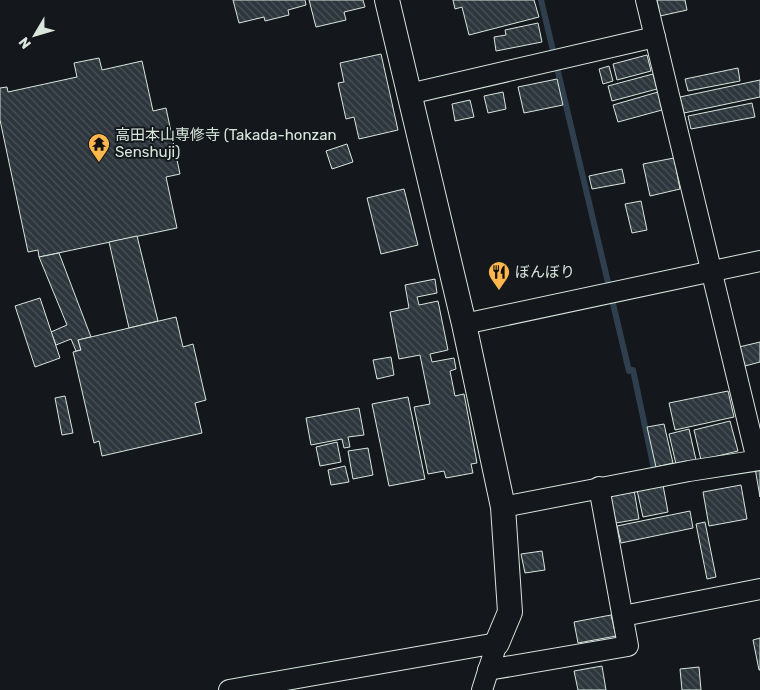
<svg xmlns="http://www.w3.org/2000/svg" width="760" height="690" font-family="Rubik,'Noto Sans JP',sans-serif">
	<defs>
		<pattern id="building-back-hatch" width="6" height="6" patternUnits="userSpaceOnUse" patternTransform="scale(1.25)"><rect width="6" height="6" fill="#2c363c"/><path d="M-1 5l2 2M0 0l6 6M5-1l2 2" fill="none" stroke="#4a5358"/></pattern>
	</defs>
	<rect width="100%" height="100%" fill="#14181c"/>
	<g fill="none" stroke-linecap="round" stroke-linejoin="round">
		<polyline stroke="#2f3f4d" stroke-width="6" points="541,0 629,371 633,370 654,469"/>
	</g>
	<g fill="url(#building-back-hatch)" stroke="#d8e6dc">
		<polygon points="233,0 305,0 306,5 288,10 289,15 265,21 264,17 239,23"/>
		<polygon points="309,0 363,0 365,7 344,12 346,20 316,27"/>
		<polygon points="453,0 534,0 539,17 469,35 462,7 455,9"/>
		<polygon points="657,0 685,0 687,10 660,16"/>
		<polygon points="538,23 542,42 496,51 494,37 506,35 505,30"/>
		<polygon points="381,54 398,130 359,139 354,117 346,119 338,83 344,82 340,63"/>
		<polygon points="647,55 651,71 617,80 613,64"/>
		<polygon points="99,58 102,70 142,61 153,111 166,108 180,174 166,177 177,228 39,257 38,250 28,252 0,120 0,88 7,87 8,92 77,77 74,63"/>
		<polygon points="609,66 613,81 603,84 599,69"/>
		<polygon points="738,68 740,81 688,91 685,79"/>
		<polygon points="653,74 657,89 612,101 608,86"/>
		<polygon points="557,79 563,105 524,113 518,87"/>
		<polygon points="760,80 760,97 684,113 680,97"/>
		<polygon points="503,92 506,109 488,113 484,96"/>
		<polygon points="658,92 662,110 618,122 613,105"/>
		<polygon points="470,100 474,117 455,121 452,104"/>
		<polygon points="752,103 755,117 691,129 688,116"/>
		<polygon points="347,144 353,162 332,169 326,151"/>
		<polygon points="674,158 680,189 650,196 643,164"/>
		<polygon points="622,169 625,183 592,189 589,176"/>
		<polygon points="404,189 418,245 381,254 367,198"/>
		<polygon points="641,201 647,230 632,233 625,204"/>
		<polygon points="137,236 158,321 129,328 109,242"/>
		<polygon points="59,253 91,337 78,340 81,350 76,351 71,339 56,345 51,332 67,325 39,257"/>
		<polygon points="435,279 437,293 417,297 419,305 438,301 448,350 430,354 432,362 454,358 456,369 450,371 455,396 464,394 477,463 471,464 473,473 446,478 444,471 428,474 414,407 430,404 420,355 399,359 390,312 409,308 405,285"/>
		<polygon points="40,298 60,358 35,367 15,306"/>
		<polygon points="176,317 183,347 193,344 206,400 195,403 202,433 102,456 99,441 94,443 73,352 81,350 78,340"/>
		<polygon points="760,342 760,362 745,366 739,347"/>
		<polygon points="391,357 394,375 377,379 373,360"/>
		<polygon points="728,391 734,417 675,430 669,403"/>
		<polygon points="65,396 73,433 62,435 55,398"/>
		<polygon points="408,397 425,479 389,486 372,404"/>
		<polygon points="359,408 364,435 348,437 350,447 344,448 342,439 311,445 306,418"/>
		<polygon points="730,421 738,451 701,460 694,430"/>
		<polygon points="664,424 673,463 656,467 647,427"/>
		<polygon points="689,429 696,460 676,464 669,434"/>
		<polygon points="337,442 341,462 320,466 316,447"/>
		<polygon points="368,448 373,475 353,479 348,451"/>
		<polygon points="345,466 349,482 331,485 328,470"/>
		<polygon points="760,467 760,497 755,468"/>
		<polygon points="663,485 668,512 643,517 637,490"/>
		<polygon points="741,485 747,519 709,526 703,492"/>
		<polygon points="634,490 639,519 616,523 610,494"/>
		<polygon points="690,511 693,528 621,543 617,526"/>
		<polygon points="705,522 716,577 707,579 696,524"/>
		<polygon points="542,551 545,570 525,573 521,554"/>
		<polygon points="611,615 616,636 578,643 574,622"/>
		<polygon points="760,638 760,670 759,670 753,640"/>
		<polygon points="602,666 606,690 578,690 574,671"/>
		<polygon points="699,667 701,690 682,690 680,669"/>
	</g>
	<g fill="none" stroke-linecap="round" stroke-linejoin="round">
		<g stroke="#d8e6dc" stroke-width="22">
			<g id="minor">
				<polyline points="646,0 757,460"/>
				<polyline points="409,94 655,37"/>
				<polyline points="464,324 760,261"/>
				<polyline points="503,507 689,471 760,460"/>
				<polyline points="623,616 760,589"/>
				<polyline points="488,670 628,646 599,487"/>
				<polyline points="229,690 497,643 482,690"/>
			</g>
		</g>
		<g stroke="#d8e6dc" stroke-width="26">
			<polyline id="tertiary" points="387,0 464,324 503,507 510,612 497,643"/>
		</g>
		<use href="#minor" stroke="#14181c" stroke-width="20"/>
		<use href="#tertiary" stroke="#14181c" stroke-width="24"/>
	</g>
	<defs>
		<g id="temple-pin" transform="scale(1.125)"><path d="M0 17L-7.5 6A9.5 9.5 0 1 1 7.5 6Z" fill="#ffb74d" stroke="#14181c"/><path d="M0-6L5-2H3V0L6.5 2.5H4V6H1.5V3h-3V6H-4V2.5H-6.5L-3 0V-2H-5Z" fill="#111"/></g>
		<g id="restaurant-pin" transform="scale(1.125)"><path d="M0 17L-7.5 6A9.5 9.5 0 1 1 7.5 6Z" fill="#ffb74d" stroke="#14181c"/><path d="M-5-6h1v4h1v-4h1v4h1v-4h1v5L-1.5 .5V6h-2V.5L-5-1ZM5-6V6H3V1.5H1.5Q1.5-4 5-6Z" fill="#111"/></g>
	</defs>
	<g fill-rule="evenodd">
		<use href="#temple-pin" x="99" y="144"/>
		<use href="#restaurant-pin" x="499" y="272"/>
	</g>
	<g text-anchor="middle" stroke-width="4" stroke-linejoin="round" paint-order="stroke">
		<g font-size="15" fill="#d8e6dc" stroke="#14181c" text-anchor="start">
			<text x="115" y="140">高田本山専修寺 (Takada-honzan<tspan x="115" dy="17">Senshuji)</tspan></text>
			<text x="515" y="277">ぼんぼり</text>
		</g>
	</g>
	<g transform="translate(35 35) rotate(232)" stroke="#14181c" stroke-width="4" paint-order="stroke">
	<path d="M0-4L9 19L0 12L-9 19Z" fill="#d8e6dc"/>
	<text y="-8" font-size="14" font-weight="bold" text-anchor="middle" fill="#d8e6dc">N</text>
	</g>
</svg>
